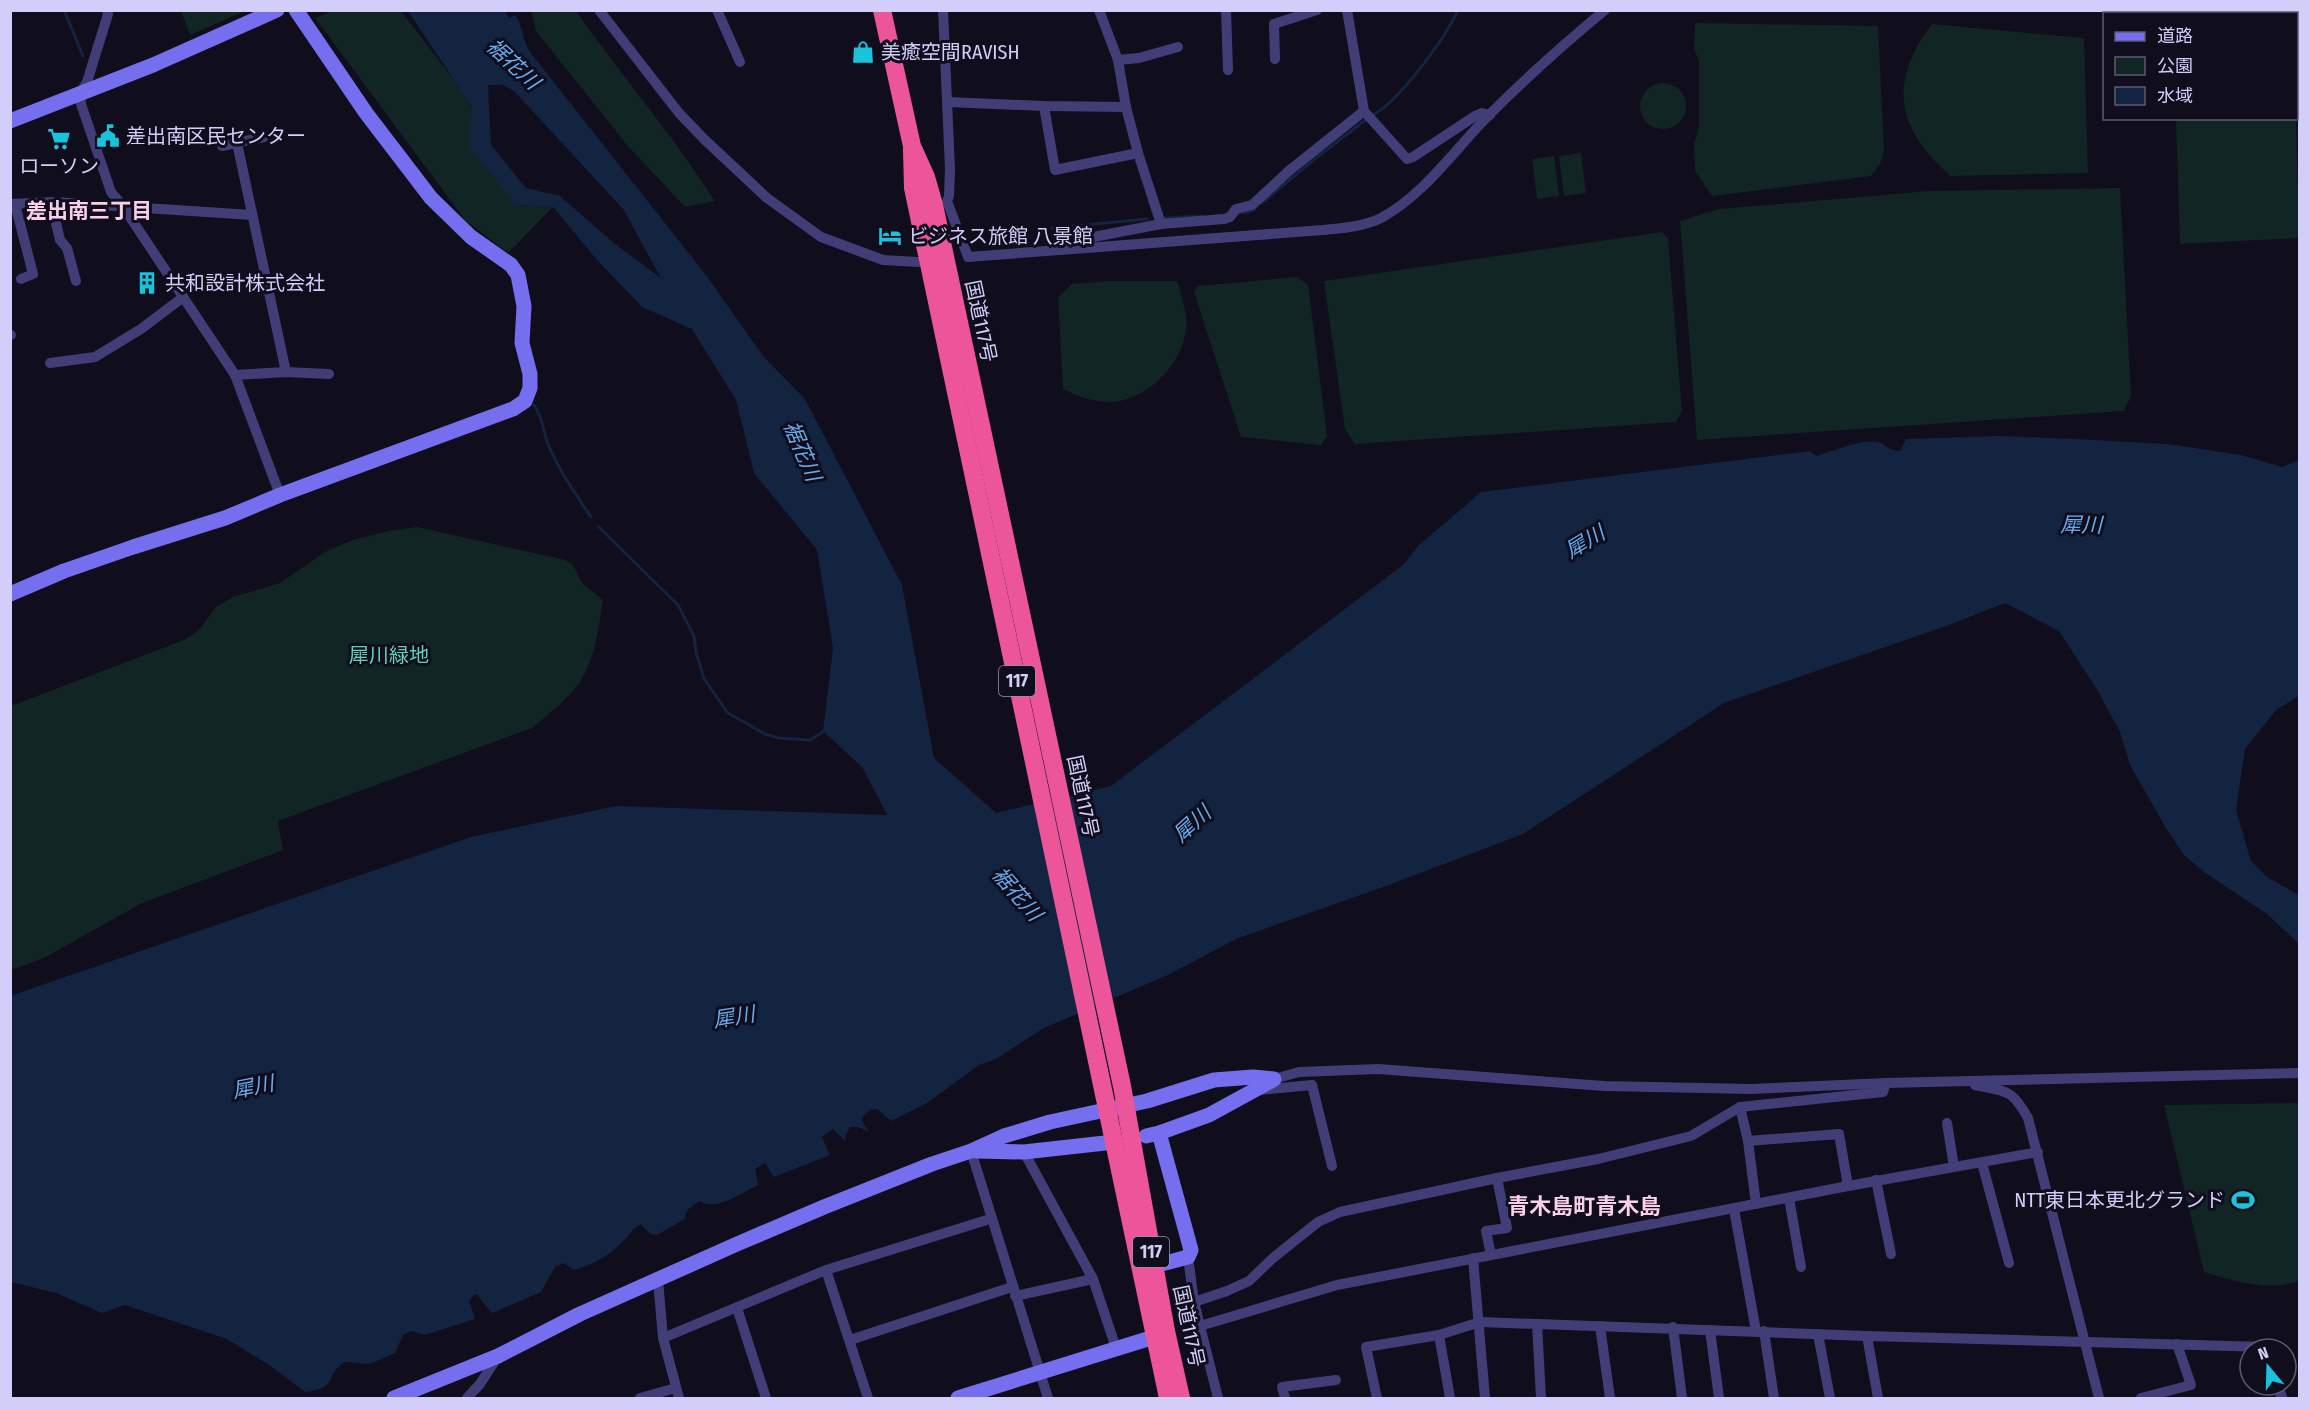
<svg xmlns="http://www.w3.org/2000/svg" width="2310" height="1409" font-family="'Fira Sans Condensed','Noto Sans JP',sans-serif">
	<rect width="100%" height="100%" fill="#100d1c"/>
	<g fill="#112525">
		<polygon points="181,11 181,10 245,11 190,35"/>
		<polygon points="333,11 401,11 458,85 472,108 515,205 553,207 508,253 465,220 315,18"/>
		<path d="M 529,11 L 576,11 C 621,75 672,134 715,201 L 685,207 L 627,145 L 536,31 L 532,13 Z"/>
		<polygon points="1695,23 1878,26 1884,151 1880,164 1871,176 1712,196 1695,171 1694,144 1699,127 1699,61 1694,49"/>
		<path d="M 1932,24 L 2084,38 L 2088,173 L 1951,176 C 1897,131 1887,82 1932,24 Z"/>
		<circle cx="1663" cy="106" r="23"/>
		<polygon points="2176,119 2296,119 2299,238 2180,244"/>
		<polygon points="1581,153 1586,193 1564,196 1559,156"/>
		<polygon points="1554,156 1559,196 1537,199 1532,159"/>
		<polygon points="2120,188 2131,396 2124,411 1697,440 1680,221 1719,209 1930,191"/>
		<polygon points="1662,232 1668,239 1682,411 1676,422 1355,444 1345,429 1324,281"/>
		<polygon points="1297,277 1308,285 1327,436 1321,445 1241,437 1194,292 1198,286"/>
		<path d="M 1109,281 L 1177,281 C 1180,292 1185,305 1186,317 C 1190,357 1151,400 1111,402 C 1093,402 1079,397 1063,389 L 1058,298 L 1071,284 Z"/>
		<path d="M 417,527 L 565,560 L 573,565 L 582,583 L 603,600 C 599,627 595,659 580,682 C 567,700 549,714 532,728 L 278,821 L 283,850 L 142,903 L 44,958 L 11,970 L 11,706 L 184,640 L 199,630 L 216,607 L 233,597 L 280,583 L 325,552 L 353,540 L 388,531 Z"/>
		<path d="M 2299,1103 L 2299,1281 C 2267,1292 2235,1281 2204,1272 L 2164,1105 Z"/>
	</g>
	<path fill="#122440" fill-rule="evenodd" d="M 504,10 L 509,18 L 515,15 C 523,25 522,40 530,52 L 706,275 L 763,356 L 805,399 L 902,585 L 934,758 L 996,813 L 1111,786 L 1403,565 L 1418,546 L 1481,492 L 1810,451 L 1816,456 C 1835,451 1858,439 1878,442 C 1887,444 1886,450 1900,451 L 1906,439 L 2000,436 L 2074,439 L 2168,444 L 2241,455 L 2282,467 L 2299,460 L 2299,696 L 2276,710 L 2245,749 L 2236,810 L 2251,861 L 2267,877 L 2299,895 L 2299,944 L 2267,914 L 2204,872 L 2184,855 L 2167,830 L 2130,765 L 2120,732 L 2099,693 L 2059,631 L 2005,603 L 1949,625 L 1724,703 L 1523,834 L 1386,886 L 1236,939 L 1168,975 L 1044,1028 L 996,1059 L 979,1065 L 927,1103 L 891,1121 L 877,1109 L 870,1110 L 863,1116 L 862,1121 L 869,1132 L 858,1127 L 850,1127 L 845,1137 L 846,1142 L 833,1129 L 822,1137 L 830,1155 L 774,1177 L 765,1163 L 755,1169 L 758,1185 C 743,1192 716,1212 700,1201 L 687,1210 L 685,1219 L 657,1235 L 650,1234 L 641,1224 C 633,1228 632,1231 627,1237 C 614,1253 593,1265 574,1270 L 563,1263 L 555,1267 L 541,1292 L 492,1313 L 476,1294 L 469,1300 L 475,1319 L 425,1335 L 411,1331 L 403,1335 L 395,1353 L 370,1364 L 344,1362 C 323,1377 341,1387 305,1392 L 272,1367 L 227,1339 L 125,1305 L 102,1313 L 56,1293 L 11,1282 L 10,996 L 471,837 L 616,806 L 887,815 L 862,767 L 823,731 L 833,648 L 817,550 L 754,473 L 736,400 L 692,329 L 642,307 L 597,260 L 553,207 L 515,205 L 469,146 L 472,107 L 408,11 ZM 488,85 L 502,85 L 514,91 L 623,209 L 661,278 L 614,243 L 560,196 L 526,188 L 491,145 Z"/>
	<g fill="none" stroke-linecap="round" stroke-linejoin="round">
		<g stroke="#122440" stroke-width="3">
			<polyline points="64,10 83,56"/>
			<path d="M 1373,115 C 1399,101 1445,39 1458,10"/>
			<polyline points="1262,203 1316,158 1367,119"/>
			<polyline points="1238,213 1248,212 1255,209"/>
			<polyline points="1165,218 1202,216"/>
			<polyline points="1052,228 1147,219"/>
			<path d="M 534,405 C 543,418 543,430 548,444 C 558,469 576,495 591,517"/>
			<polyline points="599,527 678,605 694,636 696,652 704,679 728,713 765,734 779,738 810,740 824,731"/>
		</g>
		<g stroke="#413d76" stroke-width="10">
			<polyline points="107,10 108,14 87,82 80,93 81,104 111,192 122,205 235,375 280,495"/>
			<polyline points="599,10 679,113 705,140 767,198 821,237 883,260 918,262"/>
			<polyline points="717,10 740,62"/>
			<path d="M 943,10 L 950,169 L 949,196 L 947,201 L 968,257 L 1323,230 C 1342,228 1363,227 1381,218 C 1424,195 1455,149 1490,114 C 1526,78 1565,43 1605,10"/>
			<polyline points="1099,10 1118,60 1126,107 1138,153 1161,224"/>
			<polyline points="1226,10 1228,70"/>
			<polyline points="1347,10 1364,111 1407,159 1413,157 1475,116 1482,113 1490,115"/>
			<polyline points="2229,10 2254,14"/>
			<polyline points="2296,19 2300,19"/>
			<polyline points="1275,59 1274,24 1317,10"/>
			<polyline points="1118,60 1139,58 1178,47"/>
			<polyline points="948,102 1044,106 1126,107"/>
			<polyline points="1044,106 1055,170 1138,153"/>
			<polyline points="237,143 286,372"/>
			<polyline points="222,146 264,137"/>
			<polyline points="51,202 60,240 67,248 76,281"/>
			<polyline points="10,204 54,202 252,215"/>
			<polyline points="15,204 33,274 21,279"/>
			<polyline points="1082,248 1088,238 1161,224 1224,219 1230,217 1236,209 1252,205 1290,170 1364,111"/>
			<polyline points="10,335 11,335"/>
			<polyline points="50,363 95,357 141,329 182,298"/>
			<polyline points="235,375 286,372 329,374"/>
			<polyline points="1274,1079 1299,1072 1378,1069 1604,1086 1751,1089 1886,1083 2300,1073"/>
			<path d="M 1975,1085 C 2007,1092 2011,1088 2028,1118 L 2099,1398"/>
			<polyline points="1260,1090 1312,1085 1332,1166"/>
			<polyline points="1740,1107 1748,1141 1756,1204"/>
			<polyline points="1947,1123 1954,1167"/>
			<polyline points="1748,1141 1839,1134 1848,1186"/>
			<polyline points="971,1151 1048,1398"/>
			<polyline points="1024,1152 1093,1279 1116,1348"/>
			<polyline points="1982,1163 2009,1263"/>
			<polyline points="1876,1180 1891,1254"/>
			<polyline points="1789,1198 1801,1267"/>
			<polyline points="1734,1209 1756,1331"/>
			<polyline points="1491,1255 1486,1231 1507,1228 1497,1178"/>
			<polyline points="1188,1257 1194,1302 1218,1398"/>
			<polyline points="1473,1258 1485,1398"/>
			<polyline points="826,1270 868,1398"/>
			<polyline points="658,1280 663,1338 679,1398"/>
			<polyline points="1015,1296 1093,1279"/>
			<polyline points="1194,1302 1227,1291 1249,1281 1273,1258 1318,1222 1340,1212 1497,1178 1598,1159 1691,1136 1740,1107 1883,1092 1886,1083"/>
			<polyline points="737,1308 766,1398"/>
			<polyline points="1537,1324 1541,1398"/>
			<polyline points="1200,1326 1337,1285 1848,1186 2038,1152"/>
			<polyline points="1600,1326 1610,1398"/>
			<polyline points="1673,1327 1682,1398"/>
			<polyline points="1710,1330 1719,1398"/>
			<polyline points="1764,1331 1774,1398"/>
			<polyline points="1818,1334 1830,1398"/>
			<polyline points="1439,1335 1450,1398"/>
			<polyline points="1867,1336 1878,1398"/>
			<polyline points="663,1338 826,1270 990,1219"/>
			<polyline points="850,1340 1012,1287"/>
			<polyline points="2278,1385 2282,1397 2280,1398"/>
			<polyline points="467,1398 480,1384 498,1356"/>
			<polyline points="640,1398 676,1388"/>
			<polyline points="1285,1398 1282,1387 1336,1380"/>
			<polyline points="1377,1398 1366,1347 1439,1335 1480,1322 1867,1336 2266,1347 2266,1349"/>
			<polyline points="2141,1398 2191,1385 2177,1344"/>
		</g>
		<g stroke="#756eef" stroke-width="15">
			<polyline points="10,121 153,65 277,10"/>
			<polyline points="10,594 64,571 133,547 225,518 280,495 513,409 525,401 530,388 530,374 522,343 524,306 518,275 511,265 471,237 431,198 366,113 296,10"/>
			<polyline points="1159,1133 1209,1115 1273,1080"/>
			<polyline points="1146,1136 1159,1133 1191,1250 1188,1257 1154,1266"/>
			<polyline points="976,1151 1024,1152 1105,1143"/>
			<polyline points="394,1398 498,1356 580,1314 737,1244 824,1207 932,1164 971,1151 1004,1136 1050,1122 1147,1101 1214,1080 1253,1077 1274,1079"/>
			<polyline points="958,1398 1154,1337"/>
		</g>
		<g stroke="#ed559a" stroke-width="18">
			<polyline points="882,10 912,146 926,177 934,205 1122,1086 1166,1331 1181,1398"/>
			<polyline points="912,150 913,188 1168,1398"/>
		</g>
	</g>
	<defs>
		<g id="shop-bare" transform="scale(1.8)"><path d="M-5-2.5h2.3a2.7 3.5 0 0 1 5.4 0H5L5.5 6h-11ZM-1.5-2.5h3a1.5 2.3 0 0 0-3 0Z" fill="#18c3db" stroke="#100d1c" stroke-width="2.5" paint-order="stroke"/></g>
		<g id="civic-bare" transform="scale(1.8)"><path d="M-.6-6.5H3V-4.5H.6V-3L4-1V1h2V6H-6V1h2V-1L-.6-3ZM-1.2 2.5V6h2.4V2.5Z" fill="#18c3db" stroke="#100d1c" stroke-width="2.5" paint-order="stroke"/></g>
		<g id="supermarket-bare" transform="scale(1.8)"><path d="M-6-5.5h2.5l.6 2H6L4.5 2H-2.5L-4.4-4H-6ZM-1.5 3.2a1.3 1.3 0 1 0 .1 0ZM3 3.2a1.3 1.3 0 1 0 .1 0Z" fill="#18c3db" stroke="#100d1c" stroke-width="2.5" paint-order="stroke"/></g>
		<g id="hotel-bare" transform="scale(1.8)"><path d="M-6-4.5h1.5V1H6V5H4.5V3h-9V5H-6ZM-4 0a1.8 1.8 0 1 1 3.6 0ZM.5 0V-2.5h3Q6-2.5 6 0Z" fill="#18c3db" stroke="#100d1c" stroke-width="2.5" paint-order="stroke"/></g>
		<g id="building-bare" transform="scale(1.8)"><path d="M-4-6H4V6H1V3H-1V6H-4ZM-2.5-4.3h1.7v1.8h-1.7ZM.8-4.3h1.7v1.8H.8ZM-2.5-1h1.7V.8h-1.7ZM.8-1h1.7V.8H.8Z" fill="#18c3db" stroke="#100d1c" stroke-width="2.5" paint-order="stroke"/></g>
		<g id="stadium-bare" transform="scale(1.8)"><path d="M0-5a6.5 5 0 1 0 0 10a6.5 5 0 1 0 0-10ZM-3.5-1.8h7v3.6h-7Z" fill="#18c3db" stroke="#100d1c" stroke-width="2.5" paint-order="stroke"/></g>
	</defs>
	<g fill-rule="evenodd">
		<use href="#shop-bare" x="863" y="52"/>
		<use href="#civic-bare" x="108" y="136"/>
		<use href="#supermarket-bare" x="59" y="139"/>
		<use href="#hotel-bare" x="890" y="236"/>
		<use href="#building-bare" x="147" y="283"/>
		<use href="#stadium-bare" x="2243" y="1200"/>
	</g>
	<g text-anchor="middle" stroke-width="6" stroke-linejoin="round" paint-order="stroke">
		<g fill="#100d1c" stroke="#9893b7" stroke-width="1.5">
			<rect x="999" y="666" width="36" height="30" rx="4.5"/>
			<rect x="1133" y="1237" width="36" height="30" rx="4.5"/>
		</g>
		<g font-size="18" font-weight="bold" fill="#d3cdfa">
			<text x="1017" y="687">117</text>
			<text x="1151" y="1258">117</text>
		</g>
		<g font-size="20" fill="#d3cdfa" stroke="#100d1c" text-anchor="start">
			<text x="881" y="59">美癒空間RAVISH</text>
			<text x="126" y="143">差出南区民センター</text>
			<text x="59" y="173" text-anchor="middle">ローソン</text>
			<text x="908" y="243">ビジネス旅館 八景館</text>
			<text x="165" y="290">共和設計株式会社</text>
			<text x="2225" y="1207" text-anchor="end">NTT東日本更北グランド</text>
		</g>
		<g font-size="20" fill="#d3cdfa" stroke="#100d1c">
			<text transform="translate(981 321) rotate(78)" y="7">国道117号</text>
			<text transform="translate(1083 796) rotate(78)" y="7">国道117号</text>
			<text transform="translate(1189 1326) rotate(78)" y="7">国道117号</text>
		</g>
		<g font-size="20" fill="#62d1b8" stroke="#100d1c">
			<text x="389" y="662">犀川緑地</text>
		</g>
		<g font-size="21" font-style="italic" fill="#66acef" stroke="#100d1c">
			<text transform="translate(513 64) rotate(43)" y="7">裾花川</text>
			<text transform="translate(802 451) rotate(67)" y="7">裾花川</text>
			<text transform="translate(2081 525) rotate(1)" y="7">犀川</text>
			<text transform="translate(1585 542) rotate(-31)" y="7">犀川</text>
			<text transform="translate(1192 824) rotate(-42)" y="7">犀川</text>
			<text transform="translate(1017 894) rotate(49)" y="7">裾花川</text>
			<text transform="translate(734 1017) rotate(-9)" y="7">犀川</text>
			<text transform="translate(253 1087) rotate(-11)" y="7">犀川</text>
		</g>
		<g font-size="21" font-weight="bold" fill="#facfe9" stroke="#100d1c">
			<text x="89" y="218">差出南三丁目</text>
		</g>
		<g font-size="22" font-weight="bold" fill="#facfe9" stroke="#100d1c">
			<text x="1584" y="1214">青木島町青木島</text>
		</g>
	</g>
	<rect width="2310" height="1409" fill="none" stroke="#d3cdfa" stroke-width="24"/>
	<rect x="2103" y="12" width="195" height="108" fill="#100d1c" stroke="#5e5a75" stroke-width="1.5"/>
	<rect x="2115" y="32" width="30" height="9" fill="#756eef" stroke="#5e5a75" stroke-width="1.5"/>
	<text x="2157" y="42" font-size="18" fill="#d3cdfa">道路</text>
	<rect x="2115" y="57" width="30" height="18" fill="#112525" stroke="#5e5a75" stroke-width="1.5"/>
	<text x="2157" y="72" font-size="18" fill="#d3cdfa">公園</text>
	<rect x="2115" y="87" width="30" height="18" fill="#122440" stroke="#5e5a75" stroke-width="1.5"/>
	<text x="2157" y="102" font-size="18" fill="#d3cdfa">水域</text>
	<g transform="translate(2268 1367) rotate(341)"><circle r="28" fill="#100d1c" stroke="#5e5a75" stroke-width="1.5"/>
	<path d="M0-4.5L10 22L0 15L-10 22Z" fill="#18c3db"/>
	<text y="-9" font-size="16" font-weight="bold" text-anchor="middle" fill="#d3cdfa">N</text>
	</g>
</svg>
